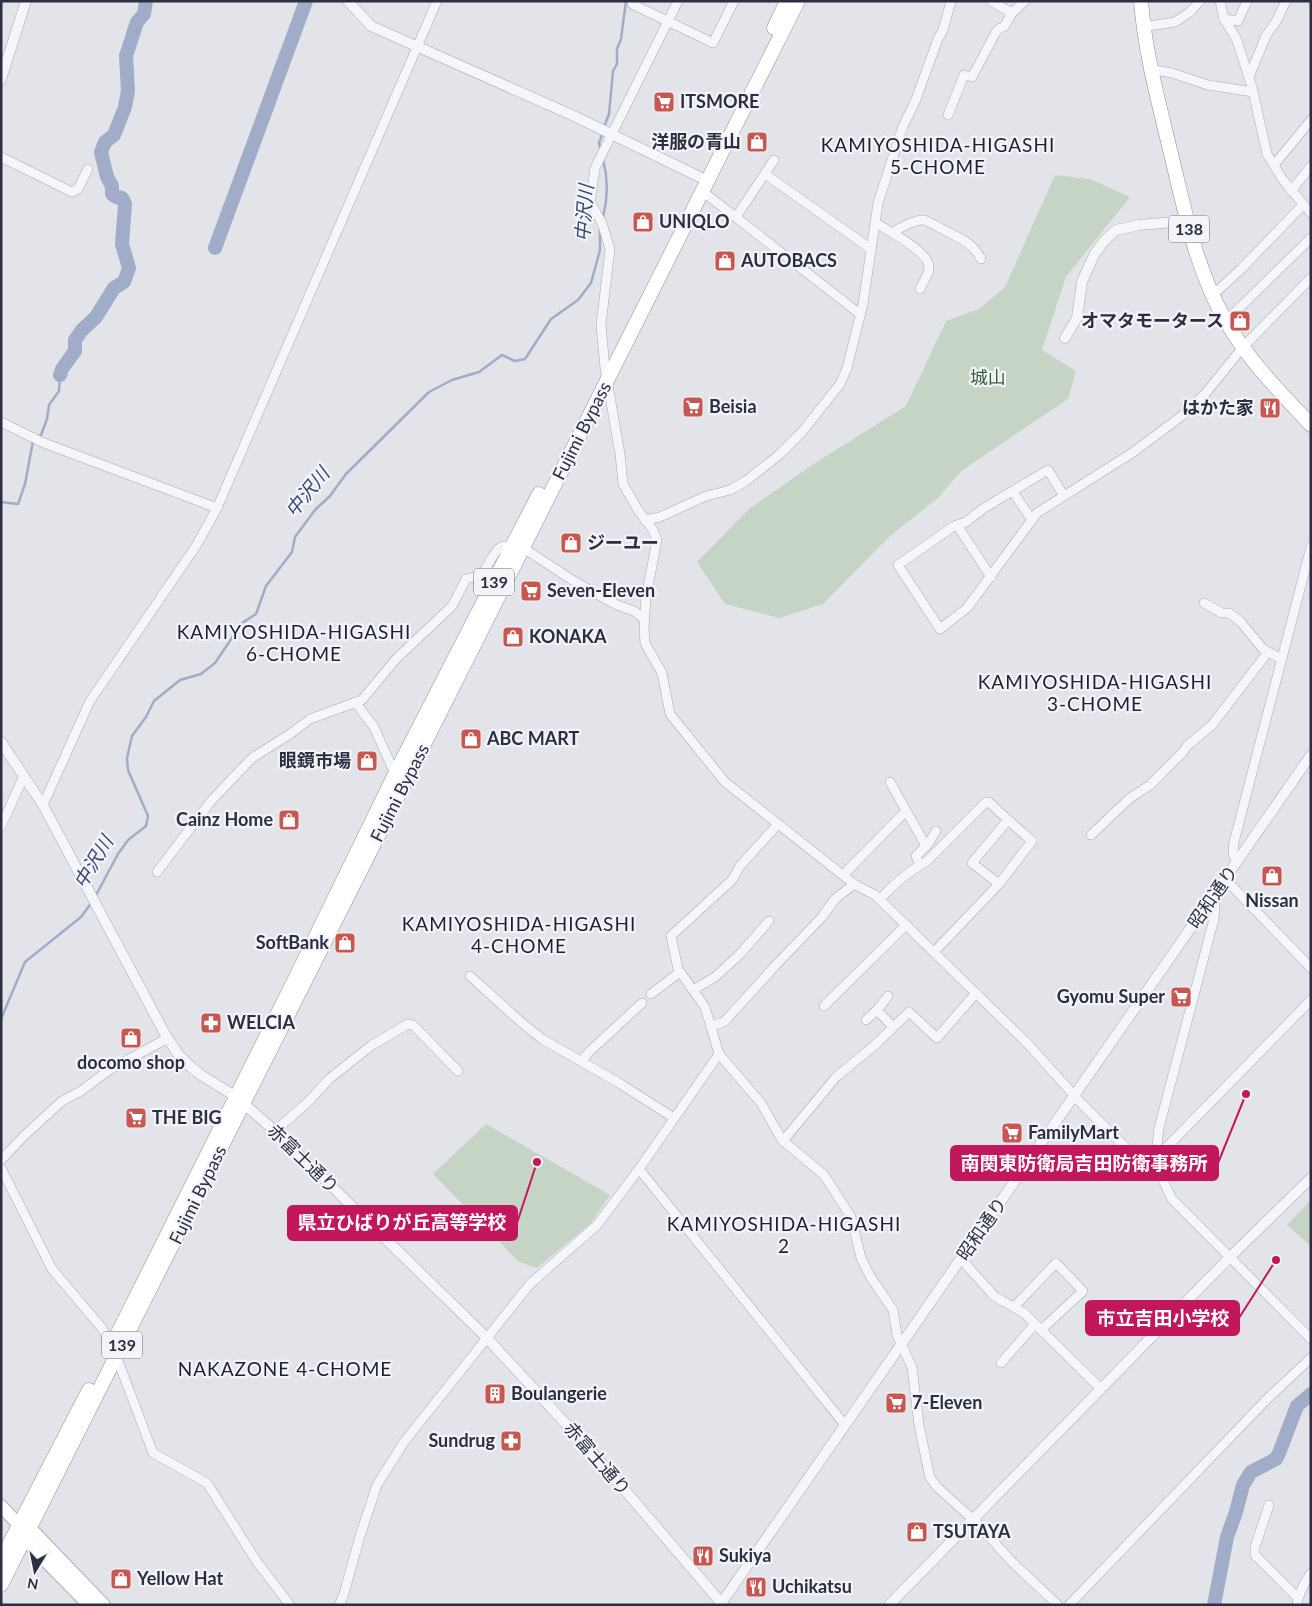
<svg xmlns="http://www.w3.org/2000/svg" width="1312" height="1606" font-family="Lato,'Noto Sans JP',sans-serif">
	<rect width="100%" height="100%" fill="#e3e4ea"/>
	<g fill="#c5d4c5">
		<polygon points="1055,175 1090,179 1130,197 1066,277 1042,350 1076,371 1068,399 961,471 938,498 890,536 823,604 779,618 725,604 697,562 749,509 815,463 906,406 946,321 979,309 1005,287"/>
		<polygon points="486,1124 610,1195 591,1223 537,1268 519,1262 433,1174"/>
		<polygon points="1311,1200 1311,1246 1287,1225"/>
	</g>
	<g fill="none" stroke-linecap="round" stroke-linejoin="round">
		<g stroke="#a0acc8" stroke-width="2.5">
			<polyline points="604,127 609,114 613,71 617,64 617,49 621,39 626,1"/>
			<polyline points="601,151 599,143 603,132"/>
			<path d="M 603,217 C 608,198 608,178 603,159"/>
			<polyline points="38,438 41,435 47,419 49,405 59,391 60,375"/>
			<polyline points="1,502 18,504 25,484 33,441"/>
			<polyline points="95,897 118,854 128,840 146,826 148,816 128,770 127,758 132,736 146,717 154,701 180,680 201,674 215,663 242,623 256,614 266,586 292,552 295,537 315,510 330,496 346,474 429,392 452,380 479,372 502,355 515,361 525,359 551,319 578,300 591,283 600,250 600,227"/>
			<polyline points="1,1019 25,962 81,917 92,902"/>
		</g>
		<g stroke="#a0acc8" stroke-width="14">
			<polyline points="215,248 306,1"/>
			<polyline points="60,375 62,369 75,351 75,340 82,330 96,317 114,288 124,282 129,268 122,244 125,204 122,198 116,197 112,194 112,186 107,177 101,152 105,142 114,135 125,107 128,91 126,56 137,22 144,14 146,1"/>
			<polyline points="1214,1605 1227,1537 1236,1512 1243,1485 1251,1472 1276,1459 1279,1453 1297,1406 1311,1394"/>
		</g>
		<g stroke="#a8aab4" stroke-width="10">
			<g id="minor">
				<polyline points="632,1 632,4 713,43 734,1"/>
				<polyline points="678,1 595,168 590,202 602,223 610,249 601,325 605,368 620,454 623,484 638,510 653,530 657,540 646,597 644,628 645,643 662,673 670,714 725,782 854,884 875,895 1027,1043 1081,1103 1144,1166 1159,1172"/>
				<polyline points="991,1 1012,13"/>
				<polyline points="1220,1 1224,19 1236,38 1252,87 1267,154 1283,180 1311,213"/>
				<polyline points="1224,19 1238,21 1247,1"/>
				<polyline points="1143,27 1175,22 1190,12 1200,1"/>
				<polyline points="1150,69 1172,73 1208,85 1253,92"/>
				<polyline points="1249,77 1266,36 1277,20 1286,1"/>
				<polyline points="948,115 964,75 972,77 996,32 1000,28 1004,27 1012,13 1025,1"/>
				<polyline points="1,157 72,192 78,189 88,169"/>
				<polyline points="1274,165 1311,120"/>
				<polyline points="765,174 871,249"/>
				<polyline points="702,191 860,314"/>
				<polyline points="1291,191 1311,166"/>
				<polyline points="736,217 774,160"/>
				<path d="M 876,223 C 889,231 929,252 929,267 C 929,276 923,281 920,289"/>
				<path d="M 893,233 C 898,228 917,219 924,220 C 930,222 936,226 942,229 C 957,237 973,242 981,259"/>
				<polyline points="1213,295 1241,269 1303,205"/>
				<polyline points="1226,321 1311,238"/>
				<polyline points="1,422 44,443 217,508"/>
				<polyline points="1013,492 1032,520"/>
				<polyline points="1064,496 1048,470 984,508 966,522 954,526 898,565 940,629 967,608 1037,513 1132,453 1183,415 1205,394 1243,347 1311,278"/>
				<polyline points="645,520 660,517 706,496 730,490 746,481 779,455 802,432 840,384 847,368 863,304 878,203 903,126 915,102 938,39 943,30 951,1"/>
				<polyline points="957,525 991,577"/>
				<polyline points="523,548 577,583 617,605 634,611 644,619"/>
				<polyline points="1204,603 1222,613 1229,613 1240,621 1263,649 1281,659"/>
				<polyline points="355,702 374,727 395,774"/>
				<polyline points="890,782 926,846"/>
				<polyline points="43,805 90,701 196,546 217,508 437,1"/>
				<polyline points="778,824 740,866 732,880 671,936 678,969 705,1007 719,1054 761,1103 782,1140 824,1175 851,1217 861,1258 870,1276 893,1310 897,1335 912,1367 919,1425 930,1478 938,1488 976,1522 1012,1562 1058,1605"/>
				<polyline points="1,826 24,776"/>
				<polyline points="1091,835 1130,798 1150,785 1182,753 1187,746 1212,725 1268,652"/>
				<polyline points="1237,862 1233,854 1234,842 1311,547"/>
				<polyline points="919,864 916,856 928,844 936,831"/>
				<path d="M 157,872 L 211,801 L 252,758 L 290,734 L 310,719 L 362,700 L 396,659 L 452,606 L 466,579 L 482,575 C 486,569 496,546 504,546 C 505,546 509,549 511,550"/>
				<polyline points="843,875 906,811"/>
				<polyline points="1225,879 1311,968"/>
				<polyline points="1214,895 1215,907 1214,919 1159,1128 1157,1146 1159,1172 1172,1199 1311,1339"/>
				<path d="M 880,899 C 894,884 909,871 927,861 L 986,802 L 989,802 L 1008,820"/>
				<polyline points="934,952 999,884 1032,841 1008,820 972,863 999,884"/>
				<polyline points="470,976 522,1023 542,1039 619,1083 674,1118"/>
				<polyline points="693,990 715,977 740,954 769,921"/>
				<polyline points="651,994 680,972"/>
				<polyline points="824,1006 906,925"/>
				<polyline points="877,1010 893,1027"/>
				<polyline points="866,1020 877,1010 888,996"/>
				<polyline points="711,1027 725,1021 775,966 822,917 835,899 854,884"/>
				<polyline points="582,1061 589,1052 642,1003"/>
				<polyline points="275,1131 308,1102 329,1079 372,1045 408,1024 413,1025 458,1071"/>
				<polyline points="783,1141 836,1077 875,1045 909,1012 937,1038 976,993"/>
				<polyline points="1158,1156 1311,1000"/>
				<polyline points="1,1160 25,1135 62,1101 81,1091 109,1070 168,1038"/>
				<polyline points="1,1168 52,1269 101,1327 112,1345 153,1453 207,1483 257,1562 290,1605"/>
				<polyline points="639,1169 845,1425"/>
				<polyline points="961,1259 994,1296 1024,1313 1101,1389"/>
				<polyline points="1014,1307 1056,1263 1083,1291 1041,1330"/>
				<polyline points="1001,1363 1035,1324"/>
				<polyline points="1269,1505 1255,1547 1255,1555 1298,1598"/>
				<polyline points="339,1605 343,1597 360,1536 377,1485 404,1442 530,1284 597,1225 639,1169 719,1054"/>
				<polyline points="1069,1605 1268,1398 1311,1358"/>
				<path d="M 1297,1605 C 1299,1593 1304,1583 1311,1573"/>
			</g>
		</g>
		<g stroke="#a8aab4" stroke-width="11">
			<g id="tertiary">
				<polyline points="348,1 371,26 574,116 708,181"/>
				<polyline points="1,79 26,1"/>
				<polyline points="1065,338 1077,318 1082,282 1085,275 1094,255 1104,241 1116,230 1139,225 1187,221"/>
				<polyline points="1,742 43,805 165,1034 178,1054 191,1067 201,1075 235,1096 275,1131 487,1338 600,1461 723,1605"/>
				<polyline points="720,1605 1311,755"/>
				<polyline points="889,1605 1229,1258 1311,1178"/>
			</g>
		</g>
		<g stroke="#a8aab4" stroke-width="14">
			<g id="secondary">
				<polyline points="1,1506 19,1525 24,1539 89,1605"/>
				<polyline points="22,1526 30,1528 104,1605"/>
			</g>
		</g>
		<g stroke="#8b8fa0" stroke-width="15">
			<g id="trunk">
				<path d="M 1141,1 C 1145,54 1159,103 1171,154 C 1185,211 1196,271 1227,323 C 1249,361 1281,393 1311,425"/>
				<polyline points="774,28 787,1"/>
				<polyline points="117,1335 297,975 395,774 539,494"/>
				<polyline points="1,1560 89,1390"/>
				<polyline points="1,1585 798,1"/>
			</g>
		</g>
		<use href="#minor" stroke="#f5f6f9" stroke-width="9"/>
		<use href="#tertiary" stroke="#f5f6f9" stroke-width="10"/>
		<use href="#secondary" stroke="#fff" stroke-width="12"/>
		<use href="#trunk" stroke="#fff" stroke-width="14"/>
	</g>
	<defs>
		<g id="supermarket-square" transform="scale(1.125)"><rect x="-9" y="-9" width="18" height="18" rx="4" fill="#c75751" stroke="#f3f4f8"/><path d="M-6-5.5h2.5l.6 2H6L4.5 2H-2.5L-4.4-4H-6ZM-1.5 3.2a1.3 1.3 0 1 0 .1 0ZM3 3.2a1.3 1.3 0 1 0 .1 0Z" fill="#fff"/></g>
		<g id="shop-square" transform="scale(1.125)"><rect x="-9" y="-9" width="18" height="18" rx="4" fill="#c75751" stroke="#f3f4f8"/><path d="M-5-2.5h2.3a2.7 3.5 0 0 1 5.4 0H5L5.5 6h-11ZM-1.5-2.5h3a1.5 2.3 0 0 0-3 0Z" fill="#fff"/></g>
		<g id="restaurant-square" transform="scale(1.125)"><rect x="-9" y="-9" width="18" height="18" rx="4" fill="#c75751" stroke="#f3f4f8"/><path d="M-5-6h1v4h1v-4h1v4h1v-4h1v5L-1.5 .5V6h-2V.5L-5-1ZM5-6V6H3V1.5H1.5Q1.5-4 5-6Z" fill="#fff"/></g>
		<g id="pharmacy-square" transform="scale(1.125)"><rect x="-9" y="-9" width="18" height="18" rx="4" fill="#c75751" stroke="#f3f4f8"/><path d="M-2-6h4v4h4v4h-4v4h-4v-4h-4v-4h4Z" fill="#fff"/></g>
		<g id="building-square" transform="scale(1.125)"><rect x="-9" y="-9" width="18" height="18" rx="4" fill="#c75751" stroke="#f3f4f8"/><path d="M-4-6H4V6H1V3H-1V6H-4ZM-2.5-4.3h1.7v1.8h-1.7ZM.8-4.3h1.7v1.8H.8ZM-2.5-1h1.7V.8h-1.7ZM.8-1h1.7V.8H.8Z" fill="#fff"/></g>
	</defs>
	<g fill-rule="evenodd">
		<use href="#supermarket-square" x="664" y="102"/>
		<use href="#shop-square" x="757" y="142"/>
		<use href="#shop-square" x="643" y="222"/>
		<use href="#shop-square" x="725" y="261"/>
		<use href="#shop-square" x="1240" y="321"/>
		<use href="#supermarket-square" x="693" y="407"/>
		<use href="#restaurant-square" x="1270" y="408"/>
		<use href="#shop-square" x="571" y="543"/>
		<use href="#supermarket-square" x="531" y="591"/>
		<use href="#shop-square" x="513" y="637"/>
		<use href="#shop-square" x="471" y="739"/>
		<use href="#shop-square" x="367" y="761"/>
		<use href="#shop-square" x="289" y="820"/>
		<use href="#shop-square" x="1272" y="876"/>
		<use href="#shop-square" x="345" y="943"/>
		<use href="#supermarket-square" x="1181" y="997"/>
		<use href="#pharmacy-square" x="211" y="1023"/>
		<use href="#shop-square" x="131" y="1038"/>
		<use href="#supermarket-square" x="136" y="1118"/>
		<use href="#supermarket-square" x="1012" y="1133"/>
		<use href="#building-square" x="495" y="1394"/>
		<use href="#supermarket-square" x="896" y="1403"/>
		<use href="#pharmacy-square" x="511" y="1441"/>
		<use href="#shop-square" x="917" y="1532"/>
		<use href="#restaurant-square" x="703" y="1556"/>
		<use href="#shop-square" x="121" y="1579"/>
		<use href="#restaurant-square" x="756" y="1587"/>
	</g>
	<g text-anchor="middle" stroke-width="4.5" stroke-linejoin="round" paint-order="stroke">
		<g fill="#f3f4f8" stroke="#686a78" stroke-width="1">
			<rect x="1169" y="215.5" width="40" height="27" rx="4"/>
			<rect x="474" y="568.5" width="40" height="27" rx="4"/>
			<rect x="102" y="1331.5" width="40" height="27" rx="4"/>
		</g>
		<g font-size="16" font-weight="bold" fill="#2c2f41">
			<text x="1189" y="235">138</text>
			<text x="494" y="588">139</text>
			<text x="122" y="1351">139</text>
		</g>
		<g font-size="18" font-weight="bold" fill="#2c2f41" stroke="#f3f4f8" text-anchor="start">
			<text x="680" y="108">ITSMORE</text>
			<text x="741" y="148" text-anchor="end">洋服の青山</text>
			<text x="659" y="228">UNIQLO</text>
			<text x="741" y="267">AUTOBACS</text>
			<text x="1224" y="327" text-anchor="end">オマタモータース</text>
			<text x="709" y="413">Beisia</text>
			<text x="1254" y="414" text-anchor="end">はかた家</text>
			<text x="587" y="549">ジーユー</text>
			<text x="547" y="597">Seven-Eleven</text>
			<text x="529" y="643">KONAKA</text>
			<text x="487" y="745">ABC MART</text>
			<text x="351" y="767" text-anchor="end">眼鏡市場</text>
			<text x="273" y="826" text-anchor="end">Cainz Home</text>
			<text x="1272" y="907" text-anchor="middle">Nissan</text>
			<text x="329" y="949" text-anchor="end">SoftBank</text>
			<text x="1165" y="1003" text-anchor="end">Gyomu Super</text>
			<text x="227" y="1029">WELCIA</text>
			<text x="131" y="1069" text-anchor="middle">docomo shop</text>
			<text x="152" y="1124">THE BIG</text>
			<text x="1028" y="1139">FamilyMart</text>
			<text x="511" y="1400">Boulangerie</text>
			<text x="912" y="1409">7-Eleven</text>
			<text x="495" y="1447" text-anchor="end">Sundrug</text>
			<text x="933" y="1538">TSUTAYA</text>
			<text x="719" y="1562">Sukiya</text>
			<text x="137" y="1585">Yellow Hat</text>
			<text x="772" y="1593">Uchikatsu</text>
		</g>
		<g font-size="18" fill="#3a5c3a" stroke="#f3f4f8">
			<text x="988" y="384">城山</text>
		</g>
		<g font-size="18" fill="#2c2f41" stroke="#f3f4f8">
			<text transform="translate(582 431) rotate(-63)" y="6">Fujimi Bypass</text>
			<text transform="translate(400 793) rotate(-63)" y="6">Fujimi Bypass</text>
			<text transform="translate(1213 897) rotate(-55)" y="6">昭和通り</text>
			<text transform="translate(303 1159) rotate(44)" y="6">赤富士通り</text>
			<text transform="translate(198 1195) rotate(-64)" y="6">Fujimi Bypass</text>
			<text transform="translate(982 1229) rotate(-55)" y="6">昭和通り</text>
			<text transform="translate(597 1459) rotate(49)" y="6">赤富士通り</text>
		</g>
		<g font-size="19" letter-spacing="1" fill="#1e2132" stroke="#f3f4f8">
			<text x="938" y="152">KAMIYOSHIDA-HIGASHI<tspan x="938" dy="22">5-CHOME</tspan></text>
			<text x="294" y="639">KAMIYOSHIDA-HIGASHI<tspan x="294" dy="22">6-CHOME</tspan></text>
			<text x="1095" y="689">KAMIYOSHIDA-HIGASHI<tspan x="1095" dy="22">3-CHOME</tspan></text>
			<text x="519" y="931">KAMIYOSHIDA-HIGASHI<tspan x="519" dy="22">4-CHOME</tspan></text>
			<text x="784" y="1231">KAMIYOSHIDA-HIGASHI<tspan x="784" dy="22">2</tspan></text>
			<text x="285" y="1376">NAKAZONE 4-CHOME</text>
		</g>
		<g font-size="19" font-style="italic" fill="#384773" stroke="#f3f4f8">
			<text transform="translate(584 213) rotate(-86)" y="7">中沢川</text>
			<text transform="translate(307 492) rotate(-51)" y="7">中沢川</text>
			<text transform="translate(93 862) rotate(-59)" y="7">中沢川</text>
		</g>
	</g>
	<path fill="none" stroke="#c2185b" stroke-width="2" d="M1246 1094L1218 1163M537 1162L517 1223M1276 1260L1239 1318"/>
	<g fill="#c2185b" stroke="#f3f4f8" stroke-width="2">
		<circle cx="1246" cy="1094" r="5"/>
		<circle cx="537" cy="1162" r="5"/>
		<circle cx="1276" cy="1260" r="5"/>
	</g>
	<g fill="#c2185b" stroke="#c2185b" stroke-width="2">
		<rect x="951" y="1146" width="267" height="34" rx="5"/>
		<rect x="288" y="1206" width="229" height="34" rx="5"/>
		<rect x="1086" y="1301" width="153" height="34" rx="5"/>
	</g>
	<g font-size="19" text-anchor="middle" font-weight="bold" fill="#fff">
		<text x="1084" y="1170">南関東防衛局吉田防衛事務所</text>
		<text x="402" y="1229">県立ひばりが丘高等学校</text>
		<text x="1163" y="1325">市立吉田小学校</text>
	</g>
	<rect width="1312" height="1606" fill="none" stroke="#2c2f41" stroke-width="5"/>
	<g transform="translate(35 1571) rotate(190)" stroke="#f3f4f8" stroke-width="4" paint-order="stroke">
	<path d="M0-4L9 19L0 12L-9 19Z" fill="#2c2f41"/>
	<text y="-8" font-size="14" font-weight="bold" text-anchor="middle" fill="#2c2f41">N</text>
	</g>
</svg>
